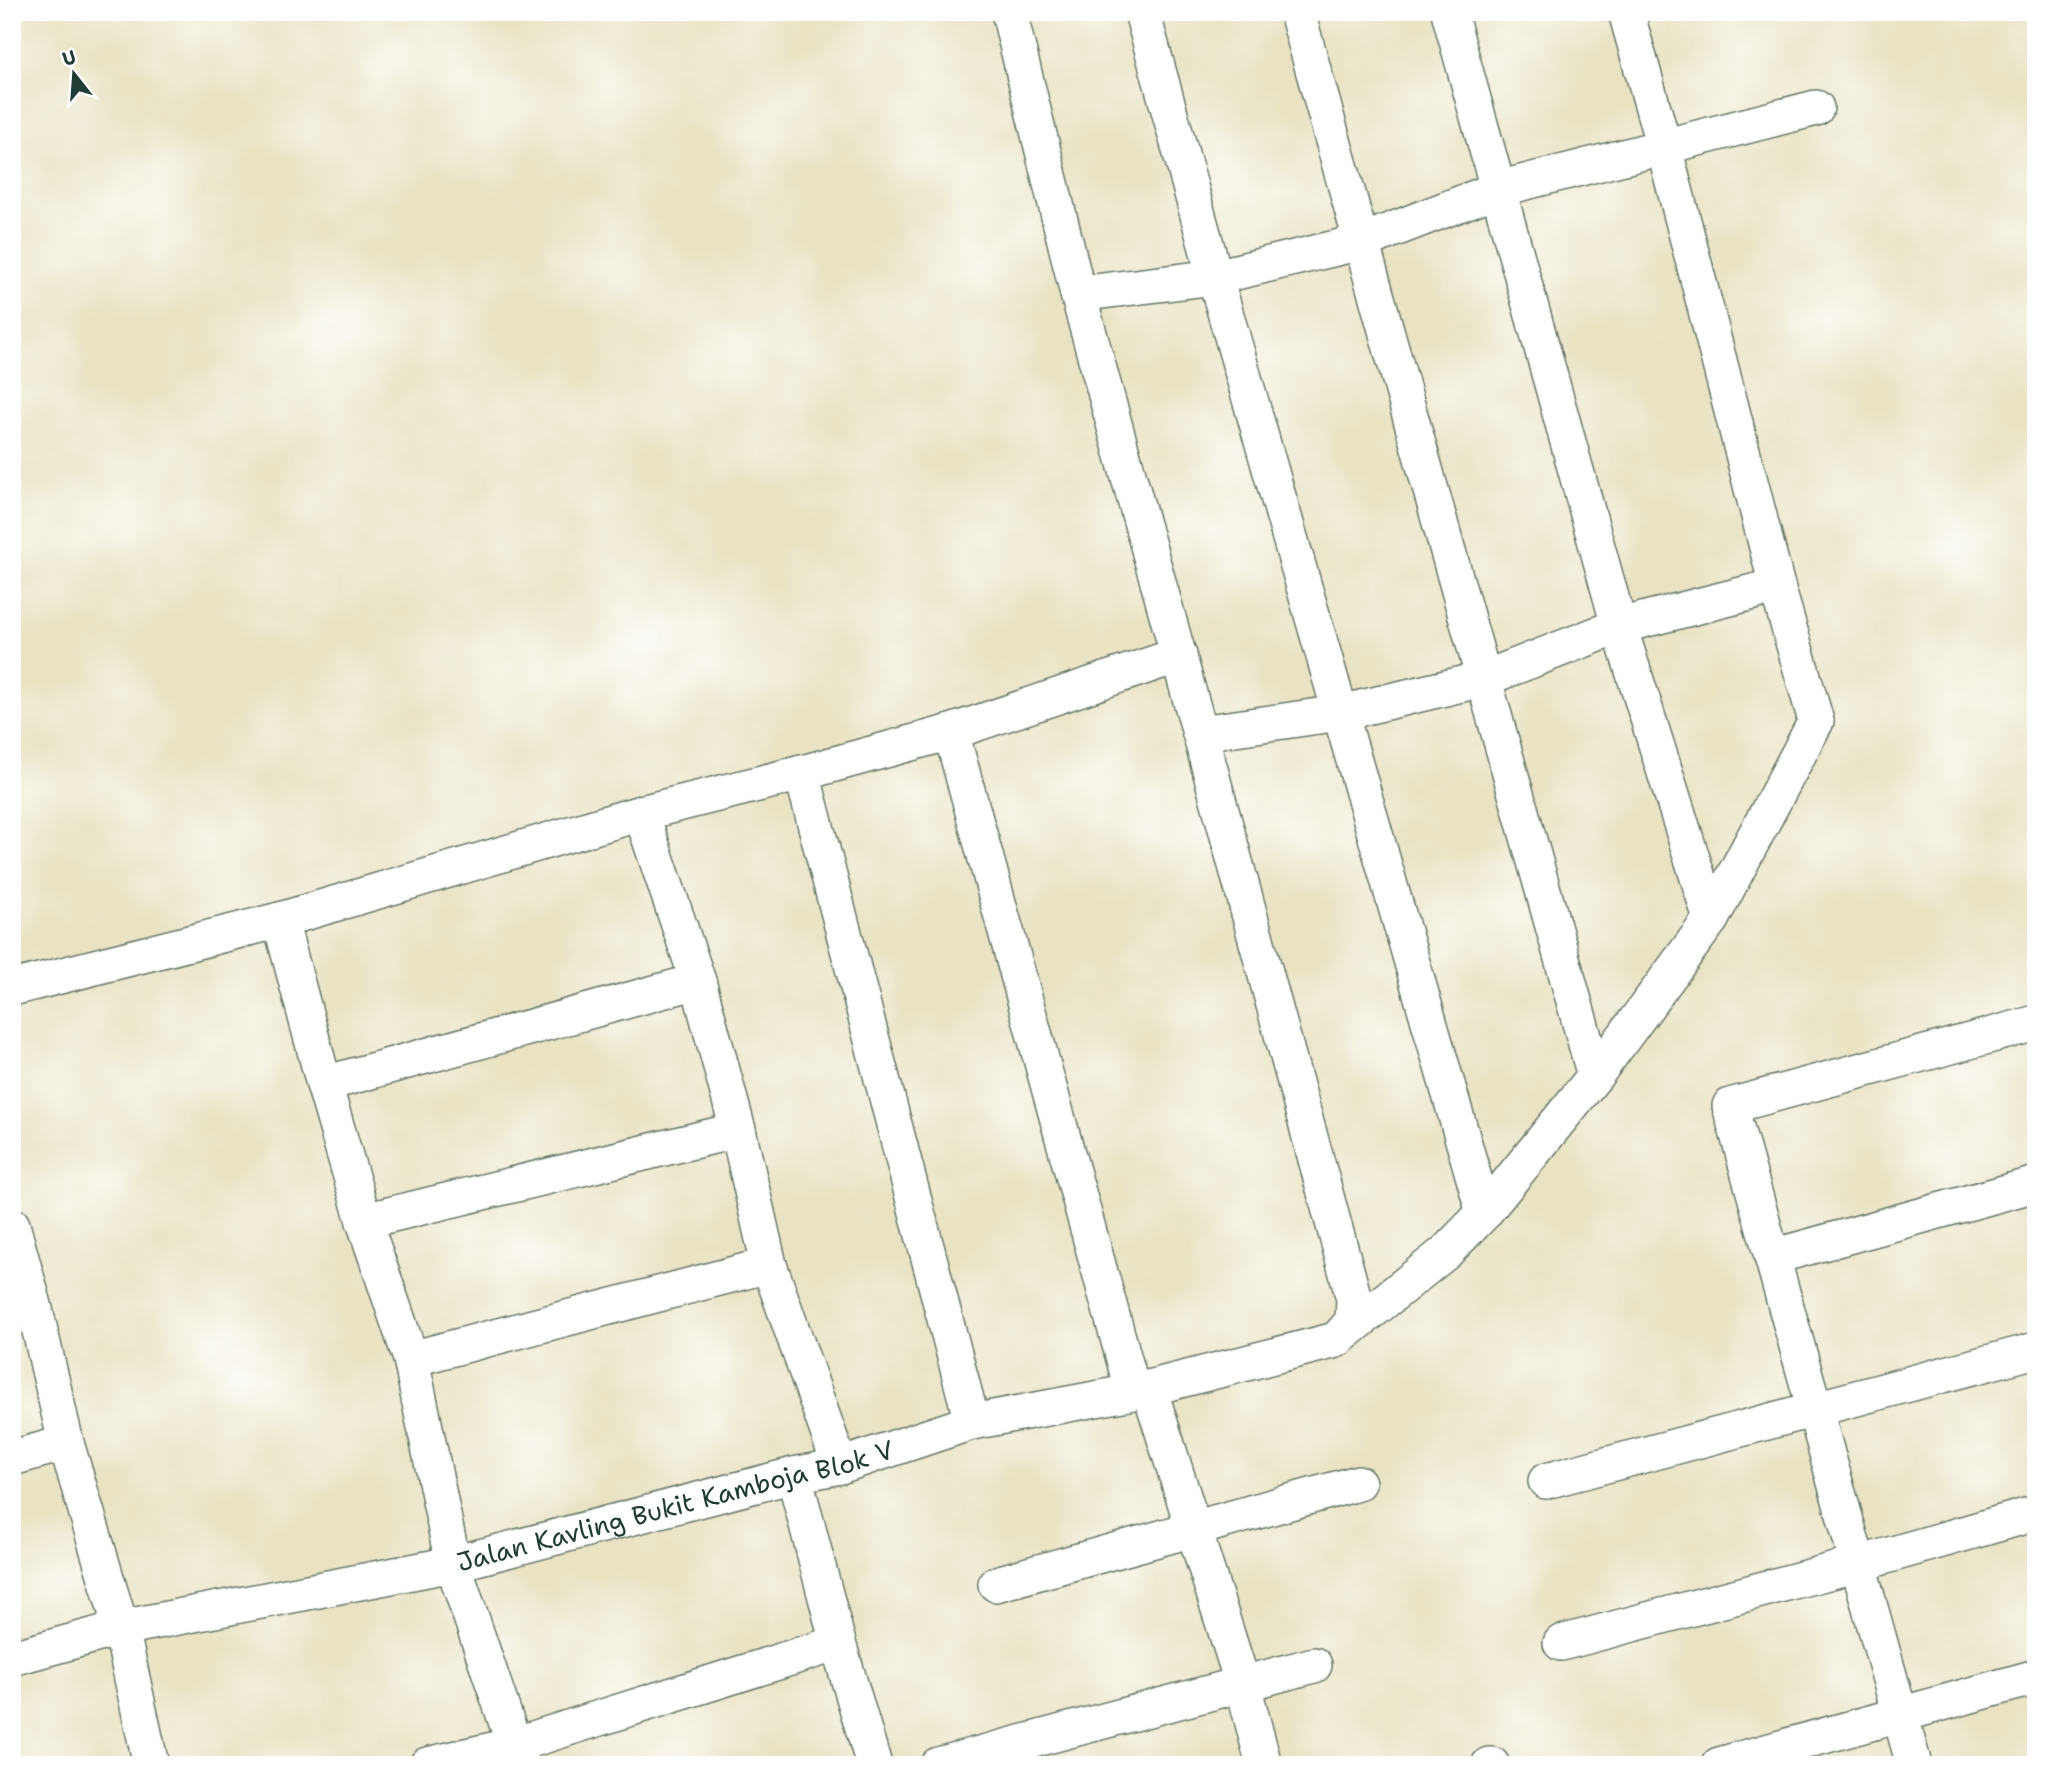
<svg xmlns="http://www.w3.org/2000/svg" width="2048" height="1777" font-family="'Shantell Sans',sans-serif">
	<rect width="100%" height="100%" fill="#fff"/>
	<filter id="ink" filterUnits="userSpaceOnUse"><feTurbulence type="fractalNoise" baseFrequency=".0143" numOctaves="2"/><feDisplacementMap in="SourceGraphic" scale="14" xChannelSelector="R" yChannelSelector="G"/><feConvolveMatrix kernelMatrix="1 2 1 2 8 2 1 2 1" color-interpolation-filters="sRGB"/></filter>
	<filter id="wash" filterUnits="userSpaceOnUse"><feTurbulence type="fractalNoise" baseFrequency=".00686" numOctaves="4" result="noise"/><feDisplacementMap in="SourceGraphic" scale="28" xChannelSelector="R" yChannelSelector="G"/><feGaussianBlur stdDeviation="1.57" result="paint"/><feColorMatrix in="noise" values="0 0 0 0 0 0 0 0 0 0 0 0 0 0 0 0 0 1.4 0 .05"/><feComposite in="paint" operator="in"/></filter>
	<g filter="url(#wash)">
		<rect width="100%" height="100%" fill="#e9e3c3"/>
	</g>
	<g filter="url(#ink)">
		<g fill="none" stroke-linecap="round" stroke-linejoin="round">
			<g stroke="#676" stroke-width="38">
				<g id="street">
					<polyline points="1009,12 1078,294 1200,733 1354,1299 1353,1321 1338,1338"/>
					<polyline points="1142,12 1215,277 1484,1213"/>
					<polyline points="1297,12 1595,1076"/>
					<polyline points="1449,12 1619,626 1711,919"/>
					<polyline points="1078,294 1215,277 1361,242 1498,189 1816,108"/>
					<polyline points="951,732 1133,1392"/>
					<polyline points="1200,733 1340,713 1483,679 1619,626 1777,586"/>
					<polyline points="802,773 972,1422"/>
					<polyline points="641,813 698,981 738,1130 769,1265 840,1466"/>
					<polyline points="280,920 324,1084 364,1221 411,1359 453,1564 521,1765"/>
					<polyline points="12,988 280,920 641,813 802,773 951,732 1179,655"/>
					<polyline points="324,1084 698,981"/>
					<polyline points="364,1221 738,1130"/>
					<polyline points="12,1225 34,1305 66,1443 121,1628 151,1765"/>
					<polyline points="1772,1257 2036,1184"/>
					<polyline points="411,1359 769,1265"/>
					<polyline points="1149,1388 1243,1685 1264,1765"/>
					<polyline points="12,1458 66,1443"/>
					<polyline points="794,1475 838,1643 874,1765"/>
					<polyline points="1546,1481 2036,1350"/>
					<polyline points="996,1584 1358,1483"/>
					<polyline points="1561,1643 1858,1564 2036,1513"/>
					<path id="s1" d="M 12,1658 L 121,1628 L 453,1564 L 794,1475 L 840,1466 L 972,1422 L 1133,1392 L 1336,1340 L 1446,1252 L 1484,1213 L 1595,1076 L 1711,919 L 1816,721 L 1777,586 L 1664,147 L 1626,12"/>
					<polyline points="427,1765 514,1745 838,1643"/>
					<polyline points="938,1765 1314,1665"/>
					<polyline points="1489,1765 1492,1765"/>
					<polyline points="1719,1765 2036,1677"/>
					<polyline points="1914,1765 1730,1106 2036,1023"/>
				</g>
			</g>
			<use href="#street" stroke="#fff" stroke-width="35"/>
		</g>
	</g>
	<g text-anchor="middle" stroke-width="6" stroke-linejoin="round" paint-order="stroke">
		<g font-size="26" fill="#1f3d34" stroke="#fff">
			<text dy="9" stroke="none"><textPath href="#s1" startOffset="681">Jalan Kavling Bukit Kamboja Blok V</textPath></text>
		</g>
	</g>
	<rect width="2048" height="1777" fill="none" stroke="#fff" stroke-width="42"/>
	<g transform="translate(74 74) rotate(343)" stroke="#ffffff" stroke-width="5" paint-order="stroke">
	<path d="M0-5L12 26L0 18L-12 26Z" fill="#1f3d34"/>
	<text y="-10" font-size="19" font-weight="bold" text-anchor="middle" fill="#1f3d34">U</text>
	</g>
</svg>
